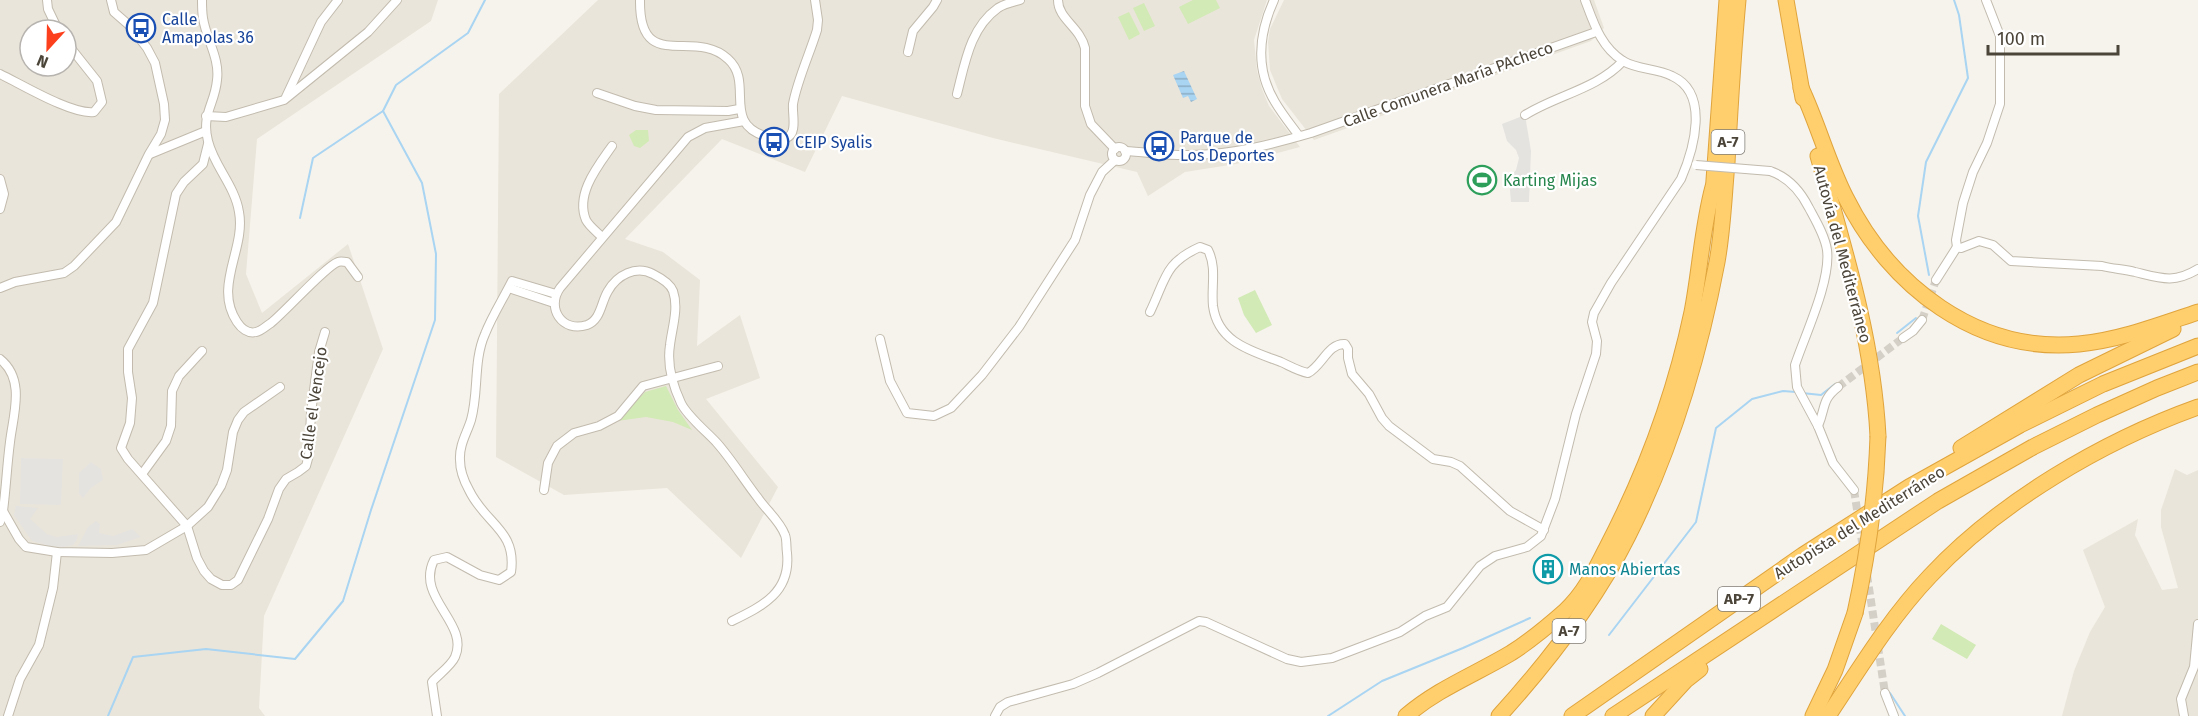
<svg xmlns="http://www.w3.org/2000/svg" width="2198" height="716" font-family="'Fira Sans',sans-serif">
	<defs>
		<pattern id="water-rules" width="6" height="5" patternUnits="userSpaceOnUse" patternTransform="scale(1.5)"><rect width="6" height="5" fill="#a9d4f2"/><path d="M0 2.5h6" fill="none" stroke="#8caec5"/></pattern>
	</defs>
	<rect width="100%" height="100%" fill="#f6f3ec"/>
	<g fill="#eae5da" fill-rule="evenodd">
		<path d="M 0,0 L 438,0 L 431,21 L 257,139 L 246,274 L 262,313 L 348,244 L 383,349 L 264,616 L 259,708 L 265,716 L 0,716 ZM 30,30 L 66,30 L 66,66 L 30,66 Z"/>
		<polygon points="598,0 1267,0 1254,40 1257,71 1262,89 1269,106 1300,147 1236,164 1185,172 1148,196 1137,172 993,138 842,96 805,172 722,139 625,239 663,252 700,280 697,346 740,315 760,378 706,399 778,487 741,558 667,488 564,495 496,457 499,94"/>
		<polygon points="1284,0 1594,0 1604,28 1591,41 1314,140 1282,99 1270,70 1268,42 1270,29"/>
		<polygon points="2175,469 2187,475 2198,470 2198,716 2062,716 2074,671 2090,632 2105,607 2083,550 2138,519 2135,535 2162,590 2178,588 2161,527 2161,510"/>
	</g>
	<g fill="#d2eab5">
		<polygon points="1193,0 1216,0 1220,8 1188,24 1179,7"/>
		<polygon points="1144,3 1155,26 1144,31 1133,8"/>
		<polygon points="1129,12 1140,34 1129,40 1118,17"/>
		<polygon points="636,130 648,130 649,141 640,148 634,146 629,135"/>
		<polygon points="1255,290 1272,325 1256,333 1244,315 1238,298"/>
		<polygon points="666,386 678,410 692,430 673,422 646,417 617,421 645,392"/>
		<polygon points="1941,624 1976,645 1967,659 1932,639"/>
	</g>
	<g fill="#e5e3e0">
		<polygon points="1525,115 1531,151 1529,202 1511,202 1509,179 1516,170 1519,158 1516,150 1507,141 1502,124"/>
		<polygon points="21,458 63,459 61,505 20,504"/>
		<polygon points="91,462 101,469 103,480 91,488 83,498 79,494 79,473"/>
		<polygon points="16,506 38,508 30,519 47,534 56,537 78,534 77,540 73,545 62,547 50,546 32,541 14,515"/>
		<polygon points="96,521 100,524 99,533 113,536 132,529 141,537 117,545 78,546 88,527"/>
	</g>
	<polygon fill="url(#water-rules)" points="1184,71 1197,99 1191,102 1188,96 1183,98 1173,75"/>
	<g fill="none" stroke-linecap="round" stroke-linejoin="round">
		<g stroke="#a9d4f2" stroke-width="2">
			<polyline points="300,218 313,158 383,111 396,85 468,33 485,0"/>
			<polyline points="1929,275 1918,216 1926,162 1968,78 1959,15 1954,0"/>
			<polyline points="1897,333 1916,318"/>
			<polyline points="1802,393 1821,395 1835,384"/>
			<polyline points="1609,635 1696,522 1716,428 1752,399 1783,391 1796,392"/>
			<polyline points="1890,693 1905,716"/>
			<polyline points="108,716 133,657 206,649 295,659 343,601 371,510 435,320 436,254 422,183 383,111"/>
			<polyline points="1328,716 1382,681 1463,648 1530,618"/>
		</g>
		<g stroke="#d4d0c8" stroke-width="8" stroke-dasharray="8 4" stroke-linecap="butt">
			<polyline points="1922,320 1936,280"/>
			<polyline points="1838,387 1903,338"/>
			<polyline points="1854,490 1863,548"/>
			<polyline points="1867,575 1885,693"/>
		</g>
		<g stroke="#c2bbae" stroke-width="10">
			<g id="minor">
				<polyline points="47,0 48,9 58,30"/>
				<path d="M 202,0 C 202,6 202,12 203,18 C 206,39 220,58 217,80 C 215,104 201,114 208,141 C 214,166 235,186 239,212 C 246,249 213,286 237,322 C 241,328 248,334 256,332 C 261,331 266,326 271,323 C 286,311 326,266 338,262 C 341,261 344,262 347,262 L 358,277"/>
				<path d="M 640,0 C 639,75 694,27 728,59 C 755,83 720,124 768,137 C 773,138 781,140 786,138 C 798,134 792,114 793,104 C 797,81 810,53 817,30 L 818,20 L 815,0"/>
				<path d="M 1058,0 C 1058,19 1080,27 1085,48 L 1085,106 L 1091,124 L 1115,149"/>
				<path d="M 1274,0 C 1259,33 1255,69 1275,102 C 1282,114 1291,125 1299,136"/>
				<path d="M 1986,0 L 2000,36 L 2000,104 L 1987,143 L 1973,172 L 1963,203 L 1956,240 L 1957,247 L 1961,248 L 1979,241 L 1993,245 L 2011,261 L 2102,266 C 2113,269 2124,269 2135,272 C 2160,278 2174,284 2198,269"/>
				<polyline points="908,52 913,31 933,7 937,0"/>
				<path d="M 0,74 C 21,84 72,115 94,112 L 102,102 L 97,81 L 66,42"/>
				<polyline points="597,93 635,106 656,110 728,111 739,109"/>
				<path d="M 957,94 C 965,63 970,28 998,8 C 1004,4 1013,2 1020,0"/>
				<polyline points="286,97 321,22 338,0"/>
				<path d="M 1525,115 C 1557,95 1597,89 1623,61"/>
				<polyline points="206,116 226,117 284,100 368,32 397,0"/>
				<polyline points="208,144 203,164 184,182 176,194 153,303 128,349 128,372 132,398 130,423 121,448 128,459 187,526 197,558 204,571 211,579 222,585 231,585 238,580 268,519 279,489 286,479 298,472 306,466 309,455 311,413 319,352 325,332"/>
				<circle cx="1119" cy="154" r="7"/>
				<path d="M 1125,151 C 1147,152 1169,156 1191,155 C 1231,155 1273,144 1311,133 L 1596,32"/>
				<polyline points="150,154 206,131"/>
				<path d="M 1770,171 C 1788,177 1801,192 1809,208 C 1816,221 1825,236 1827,250 C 1831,281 1805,335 1795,365 L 1797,387 L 1818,426 L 1833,463 L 1854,490"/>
				<polyline points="0,179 4,194 0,209"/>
				<path d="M 602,237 C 597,232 589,226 586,220 C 575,194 598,166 612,146"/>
				<polyline points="1936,280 1957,247"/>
				<polyline points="0,288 15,282 64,273 74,266 116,222 149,154 161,134 165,120 164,104 155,63 147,48 130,26 114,12 111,0"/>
				<polyline points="509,288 554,303"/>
				<path d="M 1150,312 C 1166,279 1164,263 1200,247 L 1208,250 C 1217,268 1211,286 1213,306 C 1218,343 1252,351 1281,362 C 1290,366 1298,371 1308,373 C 1322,366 1328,343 1345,344 L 1348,349 L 1348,358 L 1352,374 L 1369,394 L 1382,418 L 1389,426 L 1433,459 L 1451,462 L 1460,466 L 1510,511 L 1544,530"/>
				<polyline points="1903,338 1913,331 1922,320"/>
				<polyline points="880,339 890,381 907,413 934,416 951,408 982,375 1019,327 1075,240 1090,195 1102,172 1115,160"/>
				<path d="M 0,359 C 26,380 13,415 10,442 C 7,465 6,488 3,511 L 0,522"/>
				<path d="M 1818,426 C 1826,408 1821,400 1838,387"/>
				<polyline points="142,474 166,441 171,426 172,391 179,376 202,351"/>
				<polyline points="544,490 548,463 557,446 574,433 599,426 618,416 643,386 718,366"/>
				<polyline points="3,511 19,539 26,547 57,552 112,553 146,550 187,526 208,507 221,486 227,470 233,432 238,420 244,412 280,387"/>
				<path d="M 732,621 C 763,606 791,592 787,553 C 786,547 787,540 785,535 C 780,521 766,510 758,498 C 744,480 732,460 717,443 C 707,432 687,416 681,403 C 673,386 667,364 670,345 C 672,328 679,308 673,291 C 670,283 661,278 653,274 C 636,265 617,275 608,291 C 601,302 601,320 587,325 C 562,333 546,308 560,288 L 688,137 L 705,128 L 744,121"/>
				<polyline points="1885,693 1894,716"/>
				<polyline points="8,716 20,679 39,645 53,588 57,552"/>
				<path d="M 437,716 L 432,682 C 438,675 451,666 455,657 C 470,623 415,598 434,560 L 447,557 L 480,575 L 499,580 L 511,572 C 517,530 485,524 469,490 C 464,481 460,470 460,460 C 459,445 467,433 471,420 C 479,392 473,361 485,334 C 492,316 503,299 512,281 L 556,294"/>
				<path d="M 995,716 L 1000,707 L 1008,702 L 1073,684 L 1098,673 L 1199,621 L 1206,622 L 1287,659 L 1301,662 L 1332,658 L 1400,632 L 1425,616 L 1447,607 L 1480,566 L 1495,556 L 1527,547 L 1541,536 L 1555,499 L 1576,414 L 1596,354 L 1597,341 L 1592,322 L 1594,313 L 1611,283 L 1681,179 C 1694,149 1710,93 1672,76 C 1657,68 1638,70 1623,61 C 1601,47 1594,24 1585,0"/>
				<polyline points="2184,716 2181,699 2194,667 2198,624"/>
			</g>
		</g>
		<g stroke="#e0a43c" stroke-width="17">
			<g id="motorway">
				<polyline points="1786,0 1803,98"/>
				<path d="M 1801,88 C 1818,124 1828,163 1846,198 C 1890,286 1977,354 2079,344 C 2120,340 2159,325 2198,312"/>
				<path d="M 1818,156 C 1844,248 1873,339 1878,436"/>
				<polyline points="1713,194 1727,0"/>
				<polyline points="1961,448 2079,375 2173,329"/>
				<path d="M 1406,716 C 1437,689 1476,674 1511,653 C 1530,641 1548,626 1565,611 C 1584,594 1596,569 1607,547 C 1645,474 1675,393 1692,312 C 1700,271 1702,228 1713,187"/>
				<path d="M 1499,716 C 1548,662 1595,602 1628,536 C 1671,450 1699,357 1717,262 C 1723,229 1724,195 1727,163 C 1730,108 1733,54 1738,0"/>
				<polyline points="1572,716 1803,555 1909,487 2020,425 2103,384 2198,346"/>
				<polyline points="1613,716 1938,501 2033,447 2097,415 2157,388 2198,372"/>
				<polyline points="1653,716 1686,680 1700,669"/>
				<polyline points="1813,716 1835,670 1855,613"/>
				<path d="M 1828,716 C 1860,668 1890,618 1930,576 C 1999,502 2103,441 2198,407"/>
			</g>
		</g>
		<use href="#minor" stroke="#fff" stroke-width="8"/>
		<use href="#motorway" stroke="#ffcf6e" stroke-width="15"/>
		<g stroke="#c2bbae" stroke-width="10" stroke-linecap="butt">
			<polyline id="minor-bridge" points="1696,165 1770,171"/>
		</g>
		<g stroke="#e0a43c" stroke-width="17" stroke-linecap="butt">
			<path id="motorway-bridge" d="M 1855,613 C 1868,554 1876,497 1878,436"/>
		</g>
		<use href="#minor-bridge" stroke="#fff" stroke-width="8"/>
		<use href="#motorway-bridge" stroke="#ffcf6e" stroke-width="15"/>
	</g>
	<defs>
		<g id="bus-ring" transform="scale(1.5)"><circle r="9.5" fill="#fff" stroke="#1a4fb4" stroke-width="1.5"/><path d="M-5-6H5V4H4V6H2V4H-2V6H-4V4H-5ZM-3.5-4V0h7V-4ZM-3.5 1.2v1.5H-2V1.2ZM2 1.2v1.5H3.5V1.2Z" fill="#1a4fb4"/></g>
		<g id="stadium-ring" transform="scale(1.5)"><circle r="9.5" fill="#fff" stroke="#2e9e5b" stroke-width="1.5"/><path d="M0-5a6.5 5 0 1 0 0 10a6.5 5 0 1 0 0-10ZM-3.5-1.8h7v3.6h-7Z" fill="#2e9e5b"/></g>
		<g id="building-ring" transform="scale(1.5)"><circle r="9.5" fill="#fff" stroke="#0f9aa8" stroke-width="1.5"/><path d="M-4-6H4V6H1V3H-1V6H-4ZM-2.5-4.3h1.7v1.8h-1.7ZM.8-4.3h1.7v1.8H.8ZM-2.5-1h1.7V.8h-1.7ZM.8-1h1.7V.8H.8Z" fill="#0f9aa8"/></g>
	</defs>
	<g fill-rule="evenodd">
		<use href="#bus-ring" x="141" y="28"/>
		<use href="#bus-ring" x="774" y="142"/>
		<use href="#bus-ring" x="1159" y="146"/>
		<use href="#stadium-ring" x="1482" y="180"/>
		<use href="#building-ring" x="1548" y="569"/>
	</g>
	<g text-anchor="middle" stroke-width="4.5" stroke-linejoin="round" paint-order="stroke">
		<g fill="#fff" stroke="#817c74" stroke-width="1.5">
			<rect x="1711.5" y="130" width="33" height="24" rx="4.5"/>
			<rect x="1718" y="587" width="42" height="24" rx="4.5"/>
			<rect x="1552.5" y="619" width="33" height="24" rx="4.5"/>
		</g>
		<g font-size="15" font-weight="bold" fill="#4b4439">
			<text x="1728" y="147">A-7</text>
			<text x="1739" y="604">AP-7</text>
			<text x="1569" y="636">A-7</text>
		</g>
		<g font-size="16" fill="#164399" stroke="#fff" text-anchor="start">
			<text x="162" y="25">Calle<tspan x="162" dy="18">Amapolas 36</tspan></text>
			<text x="1180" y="143">Parque de<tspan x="1180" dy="18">Los Deportes</tspan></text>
			<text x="795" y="148">CEIP Syalis</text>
		</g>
		<g font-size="16" fill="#4b4439" stroke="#fff">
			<text transform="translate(1448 84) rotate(-20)" y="6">Calle Comunera María PAcheco</text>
			<text transform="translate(1843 254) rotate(75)" y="6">Autovía del Mediterráneo</text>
			<text transform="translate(313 403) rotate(-82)" y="6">Calle el Vencejo</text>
			<text transform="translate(1859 522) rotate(-32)" y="6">Autopista del Mediterráneo</text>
		</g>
		<g font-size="16" fill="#27864d" stroke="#fff" text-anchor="start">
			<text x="1503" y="186">Karting Mijas</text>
		</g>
		<g font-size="16" fill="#0d838f" stroke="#fff" text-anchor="start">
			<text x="1569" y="575">Manos Abiertas</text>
		</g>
	</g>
	<g transform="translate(48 48) rotate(202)"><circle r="28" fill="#ffffff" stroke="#b7b4b0" stroke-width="1.5"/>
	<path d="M0-4.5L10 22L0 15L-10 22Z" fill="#fc3f1d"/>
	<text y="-9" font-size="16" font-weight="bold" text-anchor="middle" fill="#4b4439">N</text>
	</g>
	<path d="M1988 45v9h130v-9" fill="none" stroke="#4b4439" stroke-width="3"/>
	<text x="1997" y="45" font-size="18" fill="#4b4439" stroke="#ffffff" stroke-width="4.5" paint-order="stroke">100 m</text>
</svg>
